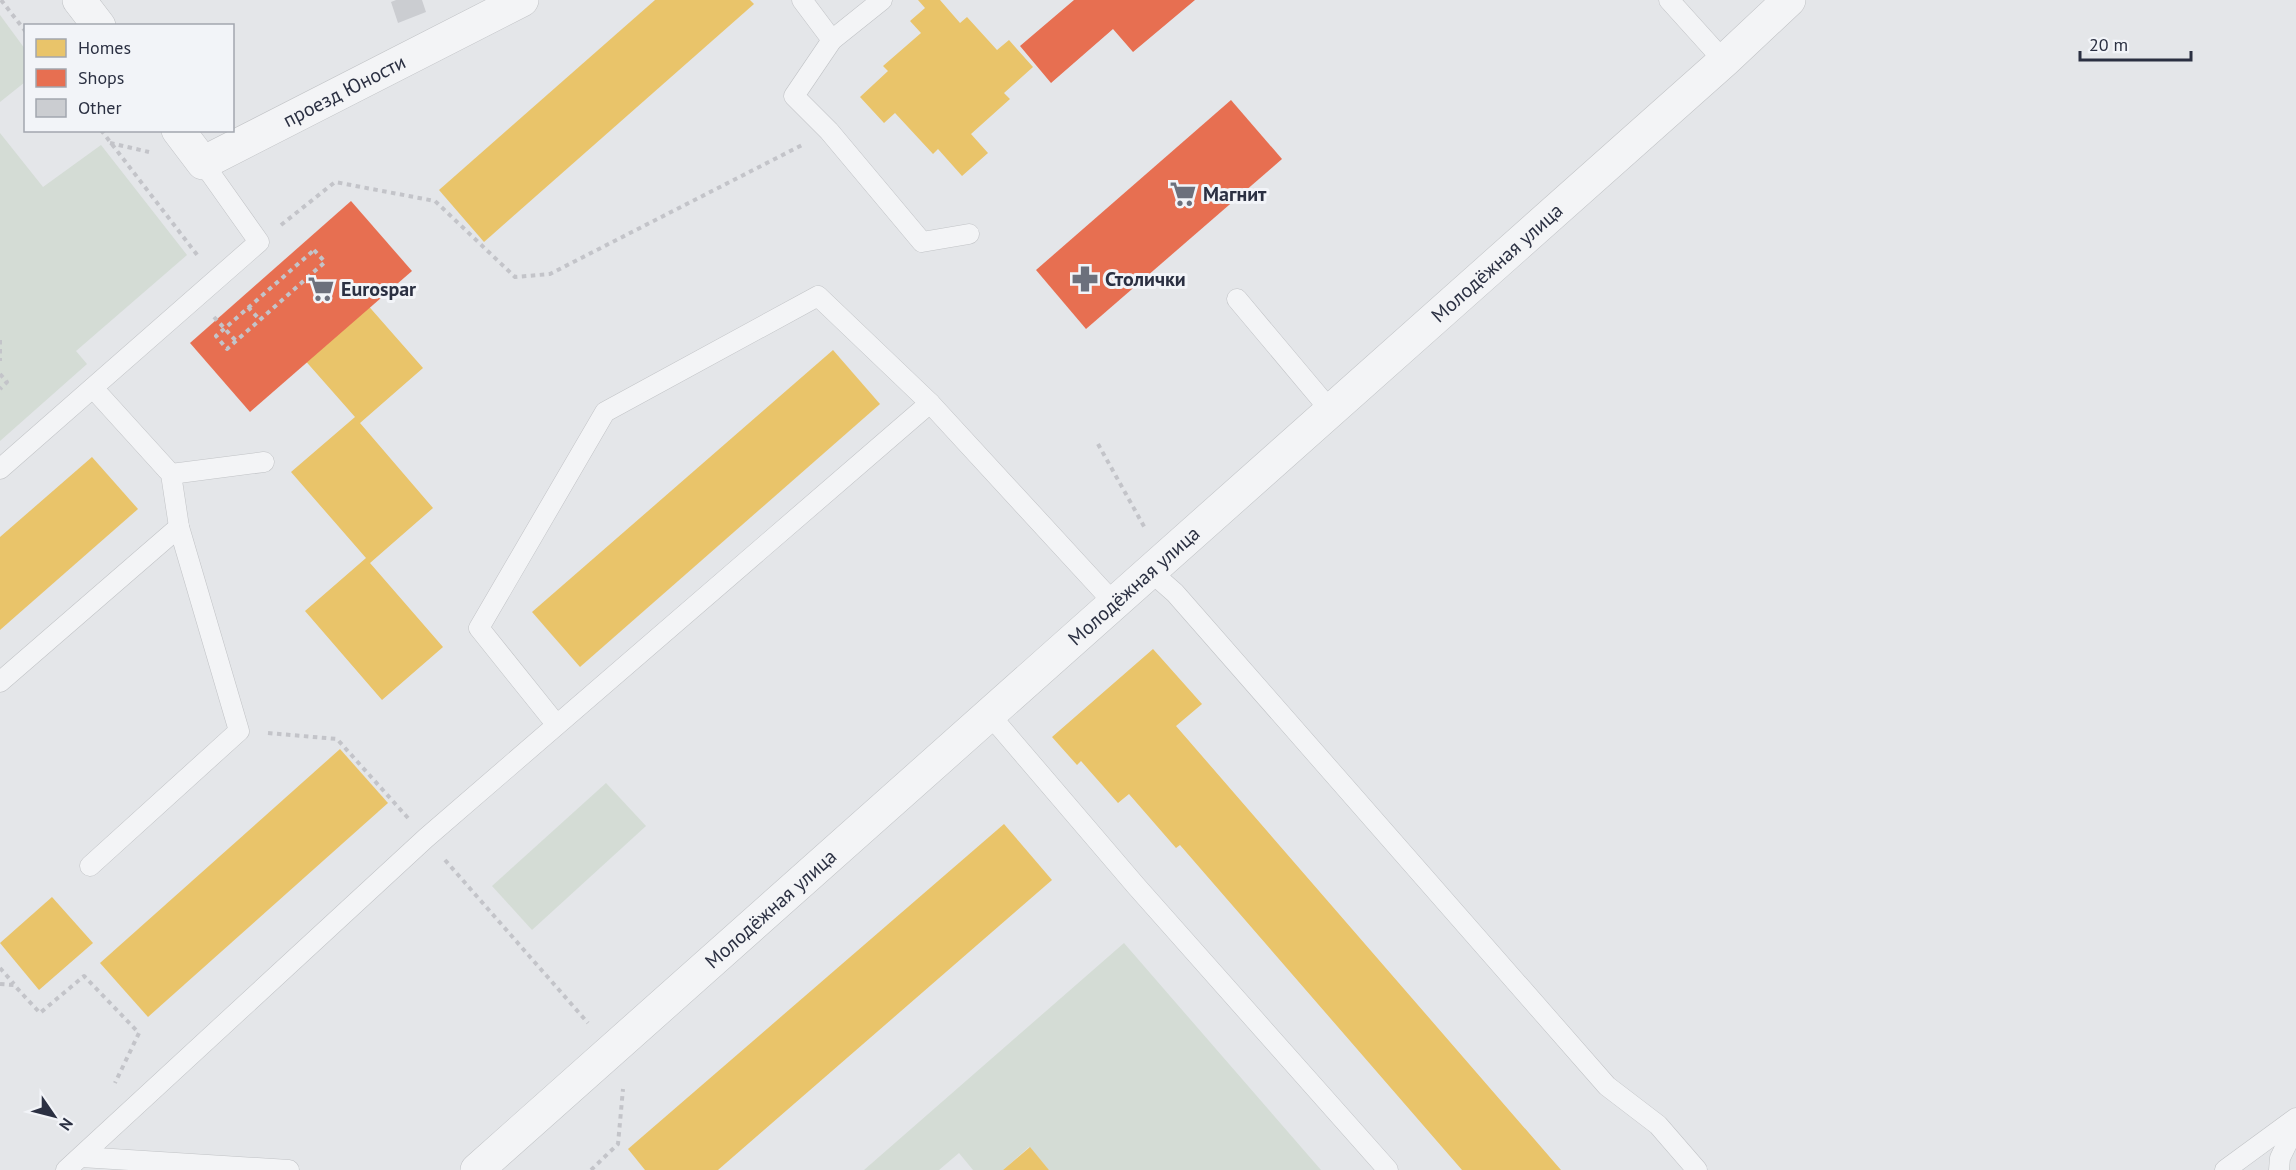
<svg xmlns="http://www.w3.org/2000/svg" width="2296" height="1170" font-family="'PT Sans',sans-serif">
	<rect width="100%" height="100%" fill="#e4e6e9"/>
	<g fill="#d4dcd5">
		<polygon points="0,15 25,49 25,82 0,102"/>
		<polygon points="0,133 43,187 101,145 187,255 76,351 87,364 0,441"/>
		<polygon points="606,783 646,826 532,930 492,886"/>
		<polygon points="1124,943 1321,1170 1049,1170 1029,1147 1003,1170 973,1170 959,1153 939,1170 864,1170"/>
	</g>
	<g fill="#e9c46a">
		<polygon points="655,0 750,0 754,4 484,242 439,190"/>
		<polygon points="918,0 940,0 960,23 967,17 997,50 1009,40 1033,67 1004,93 1010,99 971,134 988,153 962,176 938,149 933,154 895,113 884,123 860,97 888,71 883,66 921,33 910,21 925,8"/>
		<polygon points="343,277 423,368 360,423 433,508 370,563 443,647 382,700 305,611 366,558 291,472 355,417 280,332"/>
		<polygon points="833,350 880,404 580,667 532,612"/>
		<polygon points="92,457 138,509 0,630 0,537"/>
		<polygon points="1153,649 1202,704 1176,726 1561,1170 1462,1170 1180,845 1176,848 1129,794 1118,803 1081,761 1077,765 1052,737"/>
		<polygon points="340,749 388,803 148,1017 100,963"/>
		<polygon points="1004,824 1052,880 718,1170 645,1170 628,1149"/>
		<polygon points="52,897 93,943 39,990 0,943"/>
		<polygon points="1030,1147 1049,1170 1003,1170"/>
	</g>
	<g fill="#e76f51">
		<polygon points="1074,0 1195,0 1133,52 1113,29 1051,83 1020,46"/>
		<polygon points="1231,100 1282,159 1086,329 1036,270"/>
		<polygon points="351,201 412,271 250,412 190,343"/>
	</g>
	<polygon fill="#cbcdd1" points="396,0 422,0 426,12 398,23 391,2"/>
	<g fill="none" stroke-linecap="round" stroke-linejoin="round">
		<g stroke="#c1c3c6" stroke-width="21">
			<g id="service">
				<polyline points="802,0 832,40"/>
				<polyline points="882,0 832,40 794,96 829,131 922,242 969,234"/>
				<polyline points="1669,0 1724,61"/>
				<polyline points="1237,299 1331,411"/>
				<polyline points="0,469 259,242 203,163"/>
				<polyline points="171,474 264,462"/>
				<polyline points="1150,571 1175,593 1607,1086 1658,1125 1697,1170"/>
				<polyline points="0,682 179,527"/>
				<polyline points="989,714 1137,887 1388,1170"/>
				<polyline points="556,724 479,628 605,412 818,296 930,403 1114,603"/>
				<polyline points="90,866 239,731 179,527 171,474 93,388"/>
				<polyline points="81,1157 289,1170"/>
				<polyline points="66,1170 426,838 930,403"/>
				<polyline points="2225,1170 2296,1118"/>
				<polyline points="2279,1170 2280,1158 2296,1125"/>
			</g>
		</g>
		<g stroke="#c1c3c6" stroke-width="34">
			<g id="minor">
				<polyline points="79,0 99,26"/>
				<path id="s1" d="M 178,130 L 203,163 L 522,0"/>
				<path id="s2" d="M 477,1170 L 1724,61 L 1789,0"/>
			</g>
		</g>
		<g stroke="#c3c4c9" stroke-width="4" stroke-dasharray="4.5 4.5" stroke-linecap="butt">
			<polyline points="1,0 26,32"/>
			<polyline points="101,130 198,256"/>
			<polyline points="110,143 149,152"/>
			<polyline points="281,225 335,182 435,201 515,277 550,274 802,145"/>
			<polygon points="314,250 325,262 227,349 216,336"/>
			<polyline points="248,307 260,320"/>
			<polyline points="214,317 236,341"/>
			<polyline points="0,340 0,361"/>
			<polyline points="0,374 7,382 0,389"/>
			<polyline points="1098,444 1146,530"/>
			<polyline points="268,733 337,739 408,818"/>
			<polyline points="445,860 588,1023"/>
			<polyline points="0,968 14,984"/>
			<polyline points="0,984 14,985 40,1013 84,976 139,1033 115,1083"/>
			<polyline points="591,1170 618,1144 623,1089"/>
		</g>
		<use href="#service" stroke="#f3f4f6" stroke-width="20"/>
		<use href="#minor" stroke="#f3f4f6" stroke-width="33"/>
	</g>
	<defs>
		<g id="supermarket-bare" transform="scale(2.07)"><path d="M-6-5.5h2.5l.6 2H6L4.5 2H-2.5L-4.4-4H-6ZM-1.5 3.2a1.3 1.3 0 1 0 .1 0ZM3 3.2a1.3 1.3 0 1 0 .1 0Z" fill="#6c707c" stroke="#f2f4f8" stroke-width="2.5" paint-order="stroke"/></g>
		<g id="pharmacy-bare" transform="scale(2.07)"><path d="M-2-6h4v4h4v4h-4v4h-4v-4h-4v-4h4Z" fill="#6c707c" stroke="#f2f4f8" stroke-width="2.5" paint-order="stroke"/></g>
	</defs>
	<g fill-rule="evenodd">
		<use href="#supermarket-bare" x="1183" y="194"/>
		<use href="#pharmacy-bare" x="1085" y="279"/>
		<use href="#supermarket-bare" x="321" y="289"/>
	</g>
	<g text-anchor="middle" stroke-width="6" stroke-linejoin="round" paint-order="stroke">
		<g font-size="20" fill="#2b3042" stroke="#f2f4f8">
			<text dy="7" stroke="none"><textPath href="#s1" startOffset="200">проезд Юности</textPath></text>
			<text dy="7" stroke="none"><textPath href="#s2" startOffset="1365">Молодёжная улица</textPath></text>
			<text dy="7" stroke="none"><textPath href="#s2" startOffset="879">Молодёжная улица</textPath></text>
			<text dy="7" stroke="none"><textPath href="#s2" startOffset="393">Молодёжная улица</textPath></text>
		</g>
		<g font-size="20" font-weight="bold" fill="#2b3042" stroke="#f2f4f8" text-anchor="start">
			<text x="1203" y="201">Магнит</text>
			<text x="1105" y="286">Столички</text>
			<text x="341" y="296">Eurospar</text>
		</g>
	</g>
	<rect x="24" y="24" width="210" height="108" fill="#f2f4f8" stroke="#a2a6af" stroke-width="1.5"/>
	<rect x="36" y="39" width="30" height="18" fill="#e9c46a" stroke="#a2a6af" stroke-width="1.5"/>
	<text x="78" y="54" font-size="18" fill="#2b3042">Homes</text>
	<rect x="36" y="69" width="30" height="18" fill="#e76f51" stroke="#a2a6af" stroke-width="1.5"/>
	<text x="78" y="84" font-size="18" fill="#2b3042">Shops</text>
	<rect x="36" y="99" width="30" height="18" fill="#cbcdd1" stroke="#a2a6af" stroke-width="1.5"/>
	<text x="78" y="114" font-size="18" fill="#2b3042">Other</text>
	<g transform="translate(54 1116) rotate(125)" stroke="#f2f4f8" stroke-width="4.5" paint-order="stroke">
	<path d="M0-4.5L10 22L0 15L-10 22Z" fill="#2b3042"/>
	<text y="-9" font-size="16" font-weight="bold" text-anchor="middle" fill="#2b3042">N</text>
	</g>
	<path d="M2080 51v9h111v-9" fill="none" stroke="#2b3042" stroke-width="3"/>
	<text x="2089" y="51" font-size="18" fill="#2b3042" stroke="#f2f4f8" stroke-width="4.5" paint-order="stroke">20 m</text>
</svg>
